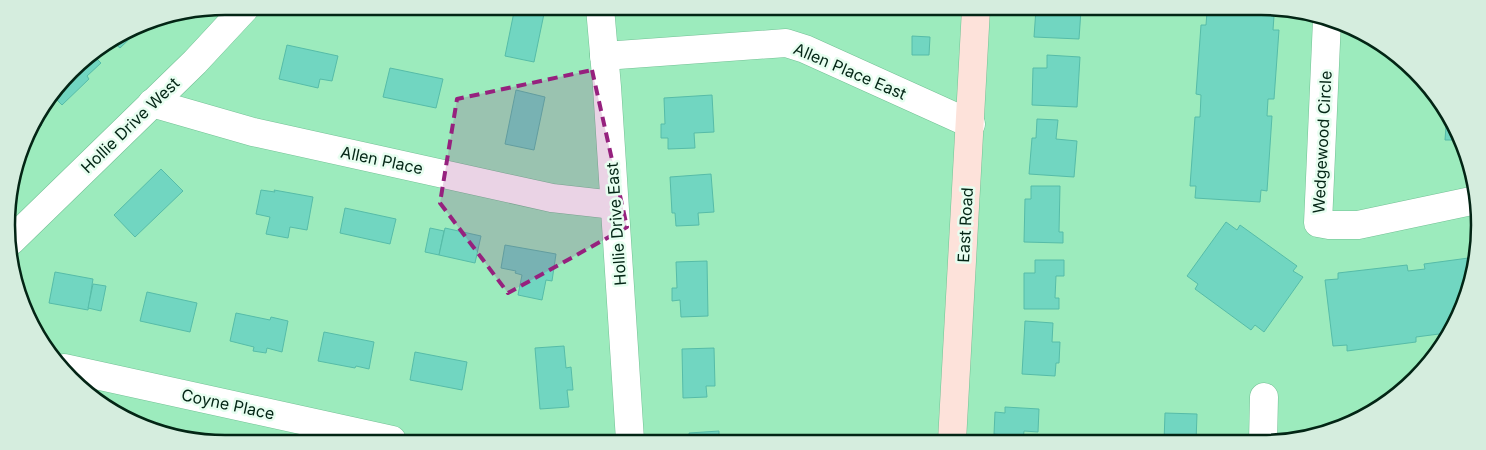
<svg xmlns="http://www.w3.org/2000/svg" width="1486" height="450" font-family="Inter,sans-serif">
	<rect width="100%" height="100%" fill="#9cebbd"/>
	<g fill="#71d6c1" stroke="#56bca8">
		<polygon points="335,7 348,7 345,12"/>
		<polygon points="515,7 536,7 545,9 534,62 505,56"/>
		<polygon points="1036,9 1081,10 1079,39 1034,37"/>
		<polygon points="1207,12 1274,16 1273,30 1279,30 1274,99 1268,99 1267,116 1272,116 1267,191 1261,190 1260,202 1195,198 1196,186 1190,186 1195,117 1200,117 1201,95 1196,94 1201,25 1206,25"/>
		<polygon points="147,22 120,48 112,41 142,23"/>
		<polygon points="912,36 930,37 929,55 912,55"/>
		<polygon points="287,45 338,56 332,81 320,79 318,88 279,79"/>
		<polygon points="92,54 101,63 87,76 89,79 62,105 53,96 81,61"/>
		<polygon points="1047,55 1080,57 1077,107 1032,105 1033,68 1047,68"/>
		<polygon points="390,68 443,79 436,108 383,97"/>
		<polygon points="516,90 545,97 534,150 505,144"/>
		<polygon points="712,95 714,132 694,133 695,148 668,149 668,138 661,138 661,124 665,124 664,98"/>
		<polygon points="1447,113 1458,140 1445,140"/>
		<polygon points="36,119 42,125 25,141 29,128"/>
		<polygon points="1037,119 1058,120 1056,139 1077,141 1074,177 1029,174 1032,138 1036,138"/>
		<polygon points="161,169 183,191 135,237 114,215"/>
		<polygon points="711,174 714,212 698,213 699,225 676,226 675,213 672,213 670,177"/>
		<polygon points="1031,186 1060,186 1059,232 1063,232 1063,243 1024,242 1025,199 1031,199"/>
		<polygon points="261,190 275,192 274,190 313,197 307,230 290,227 288,238 266,234 270,217 256,214"/>
		<polygon points="345,208 396,219 390,244 340,233"/>
		<polygon points="1226,222 1237,230 1240,225 1297,266 1293,271 1303,277 1264,332 1255,325 1251,330 1195,289 1198,284 1187,276"/>
		<polygon points="430,228 444,231 439,255 425,252"/>
		<polygon points="445,228 481,236 475,263 439,255"/>
		<polygon points="505,245 556,254 552,281 546,280 542,300 518,295 522,275 515,273 516,271 501,268"/>
		<polygon points="1476,257 1475,268 1451,334 1448,338 1439,339 1439,334 1416,337 1416,342 1347,351 1347,345 1333,346 1325,280 1338,279 1338,273 1407,265 1408,271 1425,269 1424,264"/>
		<polygon points="1035,260 1064,260 1064,276 1056,276 1055,298 1059,298 1059,309 1024,309 1024,273 1035,273"/>
		<polygon points="707,261 708,316 681,317 680,300 672,301 672,288 677,288 676,262"/>
		<polygon points="55,272 93,279 88,310 49,303"/>
		<polygon points="93,284 106,286 101,311 88,308"/>
		<polygon points="147,292 197,303 190,332 140,321"/>
		<polygon points="236,313 270,320 271,317 288,321 282,352 267,348 266,353 253,351 254,347 230,341"/>
		<polygon points="1025,321 1053,323 1052,342 1060,342 1059,363 1056,363 1055,376 1022,374"/>
		<polygon points="324,332 374,342 369,369 356,366 355,368 318,361"/>
		<polygon points="564,346 566,368 571,367 573,390 567,390 569,407 540,409 535,348"/>
		<polygon points="714,348 715,386 706,386 707,397 683,398 682,349"/>
		<polygon points="415,352 467,362 462,390 410,380"/>
		<polygon points="1005,407 1039,409 1038,432 1024,431 1023,441 1003,441 1003,435 994,434 995,412 1005,413"/>
		<polygon points="1165,413 1197,414 1196,442 1164,442"/>
		<polygon points="719,431 719,441 690,441 689,433"/>
	</g>
	<g fill="none" stroke-linecap="round" stroke-linejoin="round">
		<g stroke="#73c195" stroke-width="29">
			<g id="street">
				<polyline points="600,8 607,87 630,440"/>
				<polyline points="1327,20 1318,223 1329,225 1358,225 1476,200"/>
				<polyline points="604,56 786,43 805,49 971,124"/>
				<polyline points="152,103 253,132 552,198 614,205"/>
				<polyline points="11,241 195,62 247,6"/>
				<polyline points="64,368 392,440"/>
				<polyline points="1263,442 1264,397"/>
			</g>
		</g>
		<g stroke="#73c195" stroke-width="29">
			<polyline id="secondary" points="952,441 976,9"/>
		</g>
		<use href="#street" stroke="#fff" stroke-width="28"/>
		<use href="#secondary" stroke="#fde2da" stroke-width="28"/>
	</g>
	<path fill="#96217e" fill-opacity="0.2" stroke="#96217e" stroke-width="4" stroke-dasharray="10 6" stroke-linejoin="round" d="M 592,70 L 627,227 L 508,293 L 440,203 L 457,99 Z"/>
	<g text-anchor="middle" stroke-width="5" stroke-linejoin="round" paint-order="stroke">
		<g font-size="16" fill="#032515" stroke="#e7fef0">
			<text transform="translate(850 71) rotate(23)" y="6">Allen Place East</text>
			<text transform="translate(130 125) rotate(-44)" y="6">Hollie Drive West</text>
			<text transform="translate(1322 142) rotate(-87)" y="6">Wedgewood Circle</text>
			<text transform="translate(382 160) rotate(12)" y="6">Allen Place</text>
			<text transform="translate(616 224) rotate(-94)" y="6">Hollie Drive East</text>
			<text transform="translate(965 225) rotate(-87)" y="6">East Road</text>
			<text transform="translate(228 404) rotate(12)" y="6">Coyne Place</text>
		</g>
	</g>
	<path d="M0 0H1486V450H0ZM225 15H1261A210 210 0 0 1 1471 225V225A210 210 0 0 1 1261 435H225A210 210 0 0 1 15 225V225A210 210 0 0 1 225 15Z" fill="#d5edde" fill-rule="evenodd"/>
	<path fill="none" stroke="#032515" stroke-width="2.5" d="M225 15H1261A210 210 0 0 1 1471 225V225A210 210 0 0 1 1261 435H225A210 210 0 0 1 15 225V225A210 210 0 0 1 225 15Z"/>
</svg>
